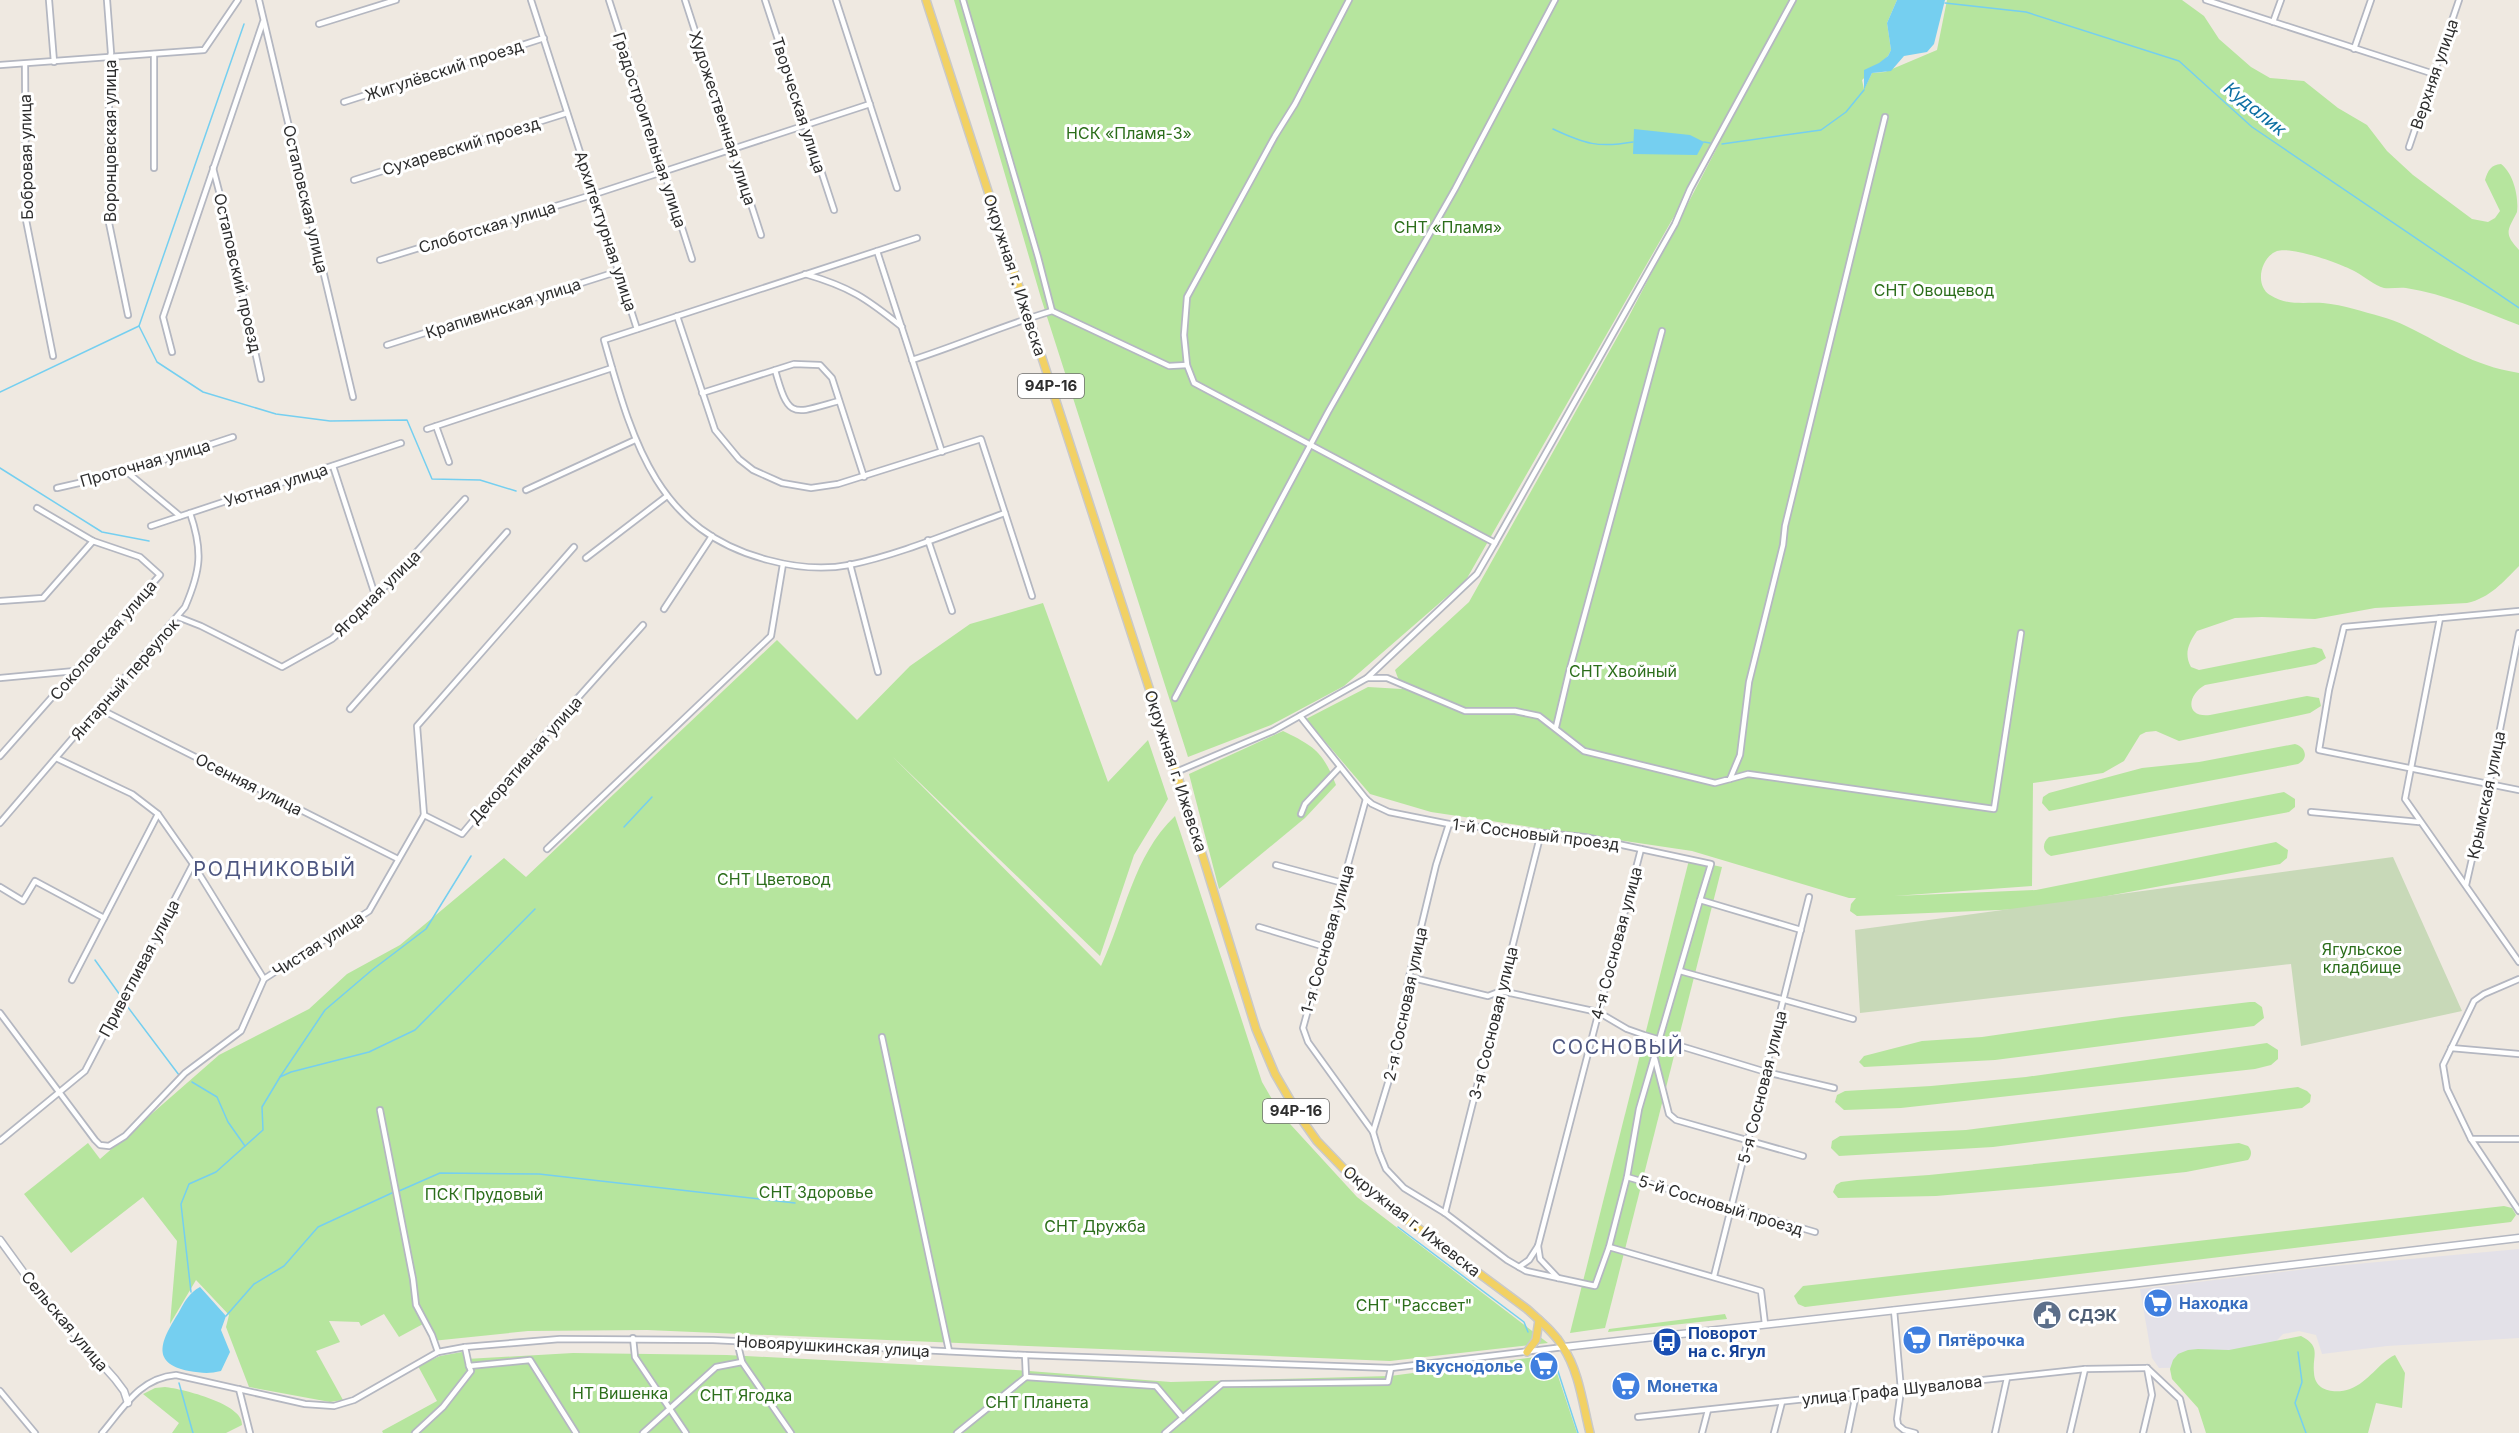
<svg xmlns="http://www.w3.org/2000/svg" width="2519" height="1433" font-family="Inter,sans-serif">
	<rect width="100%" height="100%" fill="#efe9e1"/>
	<polygon fill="#e3e1e8" points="2519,1249 2519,1338 2387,1346 2322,1354 2316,1335 2299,1331 2283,1334 2252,1366 2159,1368 2152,1358 2140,1289 2323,1267"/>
	<g fill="#b6e59e">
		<path d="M 954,0 L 1897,0 L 1887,23 L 1891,50 L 1888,56 L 1862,80 L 1864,89 L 1872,73 L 1885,72 L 1937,50 L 1947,0 L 2182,0 L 2204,16 L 2219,39 L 2251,67 L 2270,78 L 2304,81 L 2338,108 L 2367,125 L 2387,151 L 2413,175 L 2472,219 L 2488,222 L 2495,218 L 2500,211 L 2485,180 C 2488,170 2491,165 2501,164 C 2513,173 2519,196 2517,212 C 2508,230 2503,233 2519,250 L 2519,325 C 2483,311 2445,294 2406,288 C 2399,287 2391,289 2384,288 C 2374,285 2365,277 2356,272 C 2342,264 2292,246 2277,251 C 2261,257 2254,285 2270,295 C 2287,306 2304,302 2323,303 C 2333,304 2344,306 2354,309 C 2371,314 2391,318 2406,326 C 2448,346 2470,365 2519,373 L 2519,566 C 2503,582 2490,598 2467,603 L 2375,608 L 2315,619 L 2262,617 L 2235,618 L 2197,631 C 2188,644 2184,654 2191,667 L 2199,670 L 2314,647 L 2322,649 L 2326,658 L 2316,664 L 2205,685 C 2187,695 2185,718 2210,715 L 2307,696 L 2319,698 L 2321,706 L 2310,713 L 2179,741 L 2156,731 L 2146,732 L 2140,735 L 2124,761 L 2103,773 L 2033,783 L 2032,886 L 1894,896 L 2036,890 L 2276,842 L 2288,850 L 2287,858 L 2280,864 L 2091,899 L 2023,909 L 1857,916 L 1850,911 L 1851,904 L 1856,898 L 1849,898 L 1692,851 L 1431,812 L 1370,794 L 1306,719 L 1368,687 L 1402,689 L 1395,670 L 1469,602 L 1628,318 L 1719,144 L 1692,185 L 1466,580 L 1344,686 L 1271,725 L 1188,757 L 1041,298 Z"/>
		<path d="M 1043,603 L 1108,782 L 1148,740 L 1168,799 L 1134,855 L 1100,956 L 893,757 L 1101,966 C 1125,915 1133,856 1175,816 L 1262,1082 L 1280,1113 L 1357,1197 L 1548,1343 L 1390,1361 L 647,1330 L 528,1331 L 432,1341 L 423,1324 L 399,1337 L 384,1314 L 361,1326 L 359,1322 L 329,1321 L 340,1342 L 316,1351 L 343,1400 L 330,1402 L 249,1387 L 226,1327 L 229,1315 L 196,1280 L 170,1324 L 177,1241 L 143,1197 L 71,1253 L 24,1194 L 88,1143 L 100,1159 L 219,1055 L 309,1009 L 347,974 L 400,945 L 504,858 L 526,877 L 777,640 L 857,720 L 910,666 L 970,624 Z"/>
		<path d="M 1283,731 C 1314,746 1323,752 1336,785 L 1305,818 L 1219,889 L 1189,774 Z"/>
		<path d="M 2295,744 C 2306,747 2309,759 2298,764 L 2049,811 L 2042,803 L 2043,797 L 2049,793 L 2142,768 L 2199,762 Z"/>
		<path d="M 2284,792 L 2295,799 L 2295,807 L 2289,812 L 2051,856 C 2042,852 2042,843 2049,837 Z"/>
		<polygon points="1689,860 1722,867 1605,1328 1570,1333"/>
		<polygon points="2250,1002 2255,1002 2262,1007 2264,1018 2254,1026 2231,1029 1995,1060 1864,1067 1859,1062 1864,1056 1922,1041 1982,1037 2122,1017"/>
		<polygon points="2267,1043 2278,1050 2278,1059 2271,1065 2255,1069 1901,1108 1844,1110 1835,1102 1837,1095 1845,1091 1931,1086 2026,1077"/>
		<polygon points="2298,1087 2307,1091 2311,1095 2310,1102 2302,1108 1993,1147 1839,1156 1831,1148 1832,1141 1840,1136 1966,1130"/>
		<path d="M 2239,1143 L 2248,1146 C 2252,1151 2252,1155 2248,1160 L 2186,1172 L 2051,1186 L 1936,1196 L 1838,1198 L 1833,1192 L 1836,1185 L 1841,1182 L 1857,1180 L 1929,1175 Z"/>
		<polygon points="2504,1206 2512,1208 2516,1215 2511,1222 1805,1307 1798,1304 1794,1296 1803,1286"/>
		<polygon points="1725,1314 1727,1319 1608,1332 1609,1329"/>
		<path d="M 2301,1336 C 2322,1347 2312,1355 2314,1373 C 2315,1392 2336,1394 2350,1389 C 2369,1382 2378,1363 2395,1355 L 2405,1373 L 2402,1408 L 2376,1403 L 2368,1433 L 2206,1433 L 2198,1408 L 2172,1379 L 2170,1369 L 2173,1360 L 2178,1354 L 2188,1350 L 2198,1349 L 2229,1350 Z"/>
		<polygon points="462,1352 466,1359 573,1353 727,1355 1016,1370 1171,1382 1390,1376 1551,1355 1577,1433 383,1433 382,1431 437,1401 418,1366 440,1356"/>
		<path d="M 165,1387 C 183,1389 244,1404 242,1425 L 226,1433 L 172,1433 L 179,1423 L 143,1394 L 155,1388 Z"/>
	</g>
	<polygon fill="#c8d9b8" points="2393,857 2462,1011 2301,1046 2291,964 1860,1013 1855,930"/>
	<g fill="#75cff0">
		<polygon points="1897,0 1945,0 1934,44 1927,52 1904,56 1891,71 1872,73 1864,90 1864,70 1879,63 1888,56 1891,50 1887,23"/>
		<polygon points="1634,129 1690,135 1704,142 1697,155 1633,154"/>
		<path d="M 200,1287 L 226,1316 L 221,1330 L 230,1352 L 221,1371 C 209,1374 201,1373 189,1371 C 148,1363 163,1338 179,1312 C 185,1301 189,1293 200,1287 Z"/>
	</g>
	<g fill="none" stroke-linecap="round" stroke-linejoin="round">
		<g stroke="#75cff0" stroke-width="1.5">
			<polyline points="1945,3 2026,12 2179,61 2252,127 2519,308"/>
			<path d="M 1553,129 C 1585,144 1598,148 1633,142"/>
			<polyline points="1704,142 1710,143"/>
			<polyline points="1722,144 1821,130 1846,112 1864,90"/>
			<polyline points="139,326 157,362 203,392 276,414 330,421 407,420 432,479 480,480 516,491"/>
			<polyline points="0,392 139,326 244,24"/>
			<polyline points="0,468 102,532 149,541"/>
			<polyline points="624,827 652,797"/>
			<polyline points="95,960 120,995"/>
			<polyline points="124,1002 179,1075"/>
			<polyline points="280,1077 325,1010 372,970 426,929 471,856"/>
			<polyline points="192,1082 217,1097 228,1122 245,1146"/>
			<polyline points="399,1191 440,1173 539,1174 795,1203"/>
			<polyline points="1398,1227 1524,1322 1528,1332"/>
			<polyline points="191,1292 181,1204 189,1184 216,1172 263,1130 262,1107 280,1077 291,1072 369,1052 415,1030 535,909"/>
			<polyline points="226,1316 254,1284 284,1266 318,1227 394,1192"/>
			<polyline points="2298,1352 2302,1382 2295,1403 2306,1433"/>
			<polyline points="1554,1359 1578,1433"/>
			<polyline points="179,1383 193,1433"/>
		</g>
		<g stroke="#b4b7c1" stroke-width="8">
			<g id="street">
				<polyline points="49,0 54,62"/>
				<polyline points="107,0 111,53 109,61 109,223 128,315"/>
				<polyline points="259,0 353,397"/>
				<polyline points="531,0 637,329"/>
				<polyline points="609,0 692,259"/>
				<polyline points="685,0 761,235"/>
				<polyline points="765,0 834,210"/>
				<polyline points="836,0 897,188"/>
				<polyline points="963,0 1038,257 1052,311"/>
				<polyline points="1349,0 1295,104 1275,136 1187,297 1184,335 1187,365 1194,383 1495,543 1477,574 1367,678"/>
				<polyline points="2206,0 2434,74"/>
				<polyline points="2273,22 2281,0"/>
				<polyline points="319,24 396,0"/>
				<polyline points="2354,49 2371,0"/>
				<polyline points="154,54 154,168"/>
				<polyline points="25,64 26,220 53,356"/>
				<polyline points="0,65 204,50 238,0"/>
				<polyline points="344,102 544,38"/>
				<polyline points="2409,147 2459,0"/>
				<polyline points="213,168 227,222 261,379"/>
				<polyline points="354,180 567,113"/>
				<path d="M 917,238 L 604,340 C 632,438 655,531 768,560 C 794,567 823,570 849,565 C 902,554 954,531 1005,513"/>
				<polyline points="877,251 942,452"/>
				<polyline points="380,260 595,194 870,104"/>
				<path d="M 805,274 C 850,287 866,298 902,327"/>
				<polyline points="677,316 715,430 739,459 753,470 782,483 811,488 838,484 981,439 1032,596"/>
				<polyline points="387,345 619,271"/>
				<polyline points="172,352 163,317 263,22"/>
				<path d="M 912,360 C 959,345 1004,325 1052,311 L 1169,366 L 1187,365"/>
				<path d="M 775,370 C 789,420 792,414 839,401"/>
				<polyline points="702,393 794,364 820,365 832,378 864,477"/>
				<polyline points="436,426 449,462"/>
				<polyline points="427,429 612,368"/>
				<polyline points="333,466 376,598"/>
				<polyline points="127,472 180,516"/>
				<polyline points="57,488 127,472 233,437"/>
				<polyline points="526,490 635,440"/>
				<polyline points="151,526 401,443"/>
				<polyline points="928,540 952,611"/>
				<polyline points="1495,543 1675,224 1690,189 1793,0"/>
				<polyline points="586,558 667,496"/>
				<polyline points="850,564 878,672"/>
				<polyline points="0,601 43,598 93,541"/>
				<polyline points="664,609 712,536"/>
				<polyline points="2519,611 2344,627 2329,690 2319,750 2519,790"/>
				<polyline points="178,617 201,626 282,667 332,639 358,616 465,499"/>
				<polyline points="2440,618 2405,799 2519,962"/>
				<polyline points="0,678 75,671"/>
				<polyline points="1175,698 1328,412 1455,189 1555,0"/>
				<polyline points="100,709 398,859"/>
				<polyline points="350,709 507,532"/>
				<polyline points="1300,716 1366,799 1372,804 1389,812 1449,824 1585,837 1711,864 1700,900 1801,930"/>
				<polyline points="1556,727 1569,672 1662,331"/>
				<polyline points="0,756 160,575 140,557 93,541 37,508"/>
				<polyline points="56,758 132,794 158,814 193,864 264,979"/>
				<polyline points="1176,772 1273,731 1367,678 1387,678 1465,711 1515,711 1539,716 1584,751 1715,783 1730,779 1740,755 1749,682 1783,545 1785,526 1885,117"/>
				<polyline points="1730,779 1748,774 1994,809 2021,633"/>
				<polyline points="1366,799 1303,1028 1308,1042 1373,1132"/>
				<polyline points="2311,812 2419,822"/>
				<polyline points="1301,814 1305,804 1340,767"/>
				<polyline points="424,815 417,726 574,547"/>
				<polyline points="424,815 462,834 542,738 643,625"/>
				<path d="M 0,823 L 185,607 C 201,570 203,551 190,513"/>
				<polyline points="1449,824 1436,865 1409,977 1391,1073 1373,1132 1379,1152 1386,1169 1404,1188 1445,1213 1507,1260 1526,1271 1595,1286 1609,1247 1761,1291 1765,1324"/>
				<polyline points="547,849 771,636 783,564"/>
				<polyline points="1276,865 1343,883"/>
				<polyline points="2466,885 2489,785 2519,633"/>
				<polyline points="0,887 23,901 35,881 104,918"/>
				<polyline points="1259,927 1325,947"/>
				<polyline points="1680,971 1853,1019"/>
				<polyline points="1409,977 1488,996 1501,991 1598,1012 1627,1029 1644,1035 1766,1072 1834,1088"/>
				<polyline points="72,980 158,814"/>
				<polyline points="0,1013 95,1140 100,1145 109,1146 125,1136 185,1073 241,1031 264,979 369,911 424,815"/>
				<polyline points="882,1037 949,1351"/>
				<polyline points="2451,1048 2519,1054"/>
				<polyline points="1655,1059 1669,1114 1676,1120 1803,1156"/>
				<polyline points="380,1110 413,1279 416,1305 432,1335 438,1352"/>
				<polyline points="2471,1139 2447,1089 2443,1065 2474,1001 2484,994 2519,979"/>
				<polyline points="2519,1139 2471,1139 2519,1211"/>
				<polyline points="0,1141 85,1071 193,864"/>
				<polyline points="1627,1177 1815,1232"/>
				<polyline points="1445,1213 1541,833"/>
				<polyline points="1538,1246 1540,1259 1558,1278"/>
				<polyline points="1609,1247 1627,1177 1639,1109 1700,900"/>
				<polyline points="1519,1267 1529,1260 1538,1246 1641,849"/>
				<polyline points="1714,1276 1809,897"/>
				<polyline points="1894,1310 1901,1390 1897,1419 1898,1425 1904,1430 1915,1433"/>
				<polyline points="633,1338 635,1357 686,1433"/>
				<polyline points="737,1341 742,1362 791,1433"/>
				<polyline points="465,1347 469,1366 530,1360 576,1433"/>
				<polyline points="2147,1368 2180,1399 2188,1433"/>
				<polyline points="1026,1377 1156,1386 1183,1418"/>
				<polyline points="239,1389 250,1433"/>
				<polyline points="0,1391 35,1433"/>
				<polyline points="1638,1417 2085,1369 2147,1368"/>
				<path d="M 102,1433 C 124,1407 140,1378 176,1375 L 305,1404 L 334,1406 L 354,1400 L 438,1352 L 465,1347 L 560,1339 L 713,1340 L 1025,1355 L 1391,1368 L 1564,1347"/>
				<polyline points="415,1433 443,1407 471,1371 469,1366"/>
				<polyline points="643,1433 716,1367 742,1362"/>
				<polyline points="957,1433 1026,1377 1025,1355"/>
				<polyline points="1165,1433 1222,1384 1388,1382 1391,1368"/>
				<polyline points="1702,1433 1708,1410"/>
				<polyline points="1774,1433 1782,1402"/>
				<polyline points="1848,1433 1856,1394"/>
				<polyline points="1995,1433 2007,1378"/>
				<polyline points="2070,1433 2085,1369"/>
				<polyline points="2143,1433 2152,1395 2147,1368"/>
			</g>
		</g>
		<g stroke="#b4b7c1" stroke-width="9">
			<g id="secondary">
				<polyline points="0,1240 40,1295 115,1379 124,1391 128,1403"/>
				<polyline points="1564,1347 2131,1284 2519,1238"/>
			</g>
		</g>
		<g stroke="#c9c9c9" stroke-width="10">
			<g id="primary">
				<path d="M 926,0 L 1186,802 L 1256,1029 L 1275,1074 L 1300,1117 L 1317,1141 L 1344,1169 L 1387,1205 L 1527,1309 C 1540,1321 1554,1332 1563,1347 C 1579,1371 1583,1405 1590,1433"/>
				<polyline points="1527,1352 1536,1340 1539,1320"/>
			</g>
		</g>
		<use href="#street" stroke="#fff" stroke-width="4.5"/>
		<use href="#secondary" stroke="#fff" stroke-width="6"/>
		<use href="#primary" stroke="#f2d163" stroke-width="7"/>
	</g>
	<defs>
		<g id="supermarket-disc" transform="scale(1.5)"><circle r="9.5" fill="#3f7fe0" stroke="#fff"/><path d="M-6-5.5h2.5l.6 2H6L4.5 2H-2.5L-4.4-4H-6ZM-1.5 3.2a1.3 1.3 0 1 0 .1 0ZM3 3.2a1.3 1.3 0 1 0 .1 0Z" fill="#fff"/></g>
		<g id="civic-disc" transform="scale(1.5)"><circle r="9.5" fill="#5c6f8a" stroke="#fff"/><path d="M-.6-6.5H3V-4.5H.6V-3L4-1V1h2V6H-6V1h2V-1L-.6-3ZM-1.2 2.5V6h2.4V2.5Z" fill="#fff"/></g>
		<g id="bus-disc" transform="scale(1.5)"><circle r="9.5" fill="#1a4fb4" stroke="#fff"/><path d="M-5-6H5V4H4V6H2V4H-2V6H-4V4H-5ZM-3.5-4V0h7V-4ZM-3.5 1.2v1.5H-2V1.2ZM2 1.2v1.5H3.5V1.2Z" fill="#fff"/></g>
	</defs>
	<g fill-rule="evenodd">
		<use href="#supermarket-disc" x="2158" y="1303"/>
		<use href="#civic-disc" x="2047" y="1315"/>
		<use href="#supermarket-disc" x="1917" y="1340"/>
		<use href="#bus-disc" x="1667" y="1342"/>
		<use href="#supermarket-disc" x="1544" y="1366"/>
		<use href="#supermarket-disc" x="1626" y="1386"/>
	</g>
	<g text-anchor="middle" stroke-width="6" stroke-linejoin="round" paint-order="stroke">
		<g fill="#fff" stroke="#6d6d6d" stroke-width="1.5">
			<rect x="1018" y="374" width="66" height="24" rx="4.5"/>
			<rect x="1263" y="1099" width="66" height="24" rx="4.5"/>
		</g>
		<g font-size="15" font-weight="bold" fill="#2e2e2e">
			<text x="1051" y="391">94Р-16</text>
			<text x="1296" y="1116">94Р-16</text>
		</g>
		<g font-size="16" fill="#2e2e2e" stroke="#fff">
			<text transform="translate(444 70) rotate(-18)" y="6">Жигулёвский проезд</text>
			<text transform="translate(2434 74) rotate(-71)" y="6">Верхняя улица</text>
			<text transform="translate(799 105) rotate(72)" y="6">Творческая улица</text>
			<text transform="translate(723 118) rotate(72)" y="6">Художественная улица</text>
			<text transform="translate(650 130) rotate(72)" y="6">Градостроительная улица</text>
			<text transform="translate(110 141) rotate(-90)" y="6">Воронцовская улица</text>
			<text transform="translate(461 146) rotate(-17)" y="6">Сухаревский проезд</text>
			<text transform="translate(26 157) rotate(-91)" y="6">Бобровая улица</text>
			<text transform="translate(306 199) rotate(77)" y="6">Остаповская улица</text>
			<text transform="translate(487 227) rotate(-17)" y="6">Слоботская улица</text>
			<text transform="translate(606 231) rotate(72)" y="6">Архитектурная улица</text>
			<text transform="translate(238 273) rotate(77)" y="6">Остаповский проезд</text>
			<text transform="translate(1015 275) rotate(72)" y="6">Окружная г. Ижевска</text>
			<text transform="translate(503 308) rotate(-18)" y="6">Крапивинская улица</text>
			<text transform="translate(145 463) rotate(-16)" y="6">Проточная улица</text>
			<text transform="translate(276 485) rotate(-18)" y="6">Уютная улица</text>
			<text transform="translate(377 593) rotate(-45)" y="6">Ягодная улица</text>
			<text transform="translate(103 640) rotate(-49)" y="6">Соколовская улица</text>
			<text transform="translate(125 679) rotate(-49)" y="6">Янтарный переулок</text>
			<text transform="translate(525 760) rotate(-49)" y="6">Декоративная улица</text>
			<text transform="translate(1176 771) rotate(72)" y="6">Окружная г. Ижевска</text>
			<text transform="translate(249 784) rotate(27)" y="6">Осенняя улица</text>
			<text transform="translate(2486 795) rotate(-78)" y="6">Крымская улица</text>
			<text transform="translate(1536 834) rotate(7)" y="6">1-й Сосновый проезд</text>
			<text transform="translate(1327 939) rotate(-74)" y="6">1-я Сосновая улица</text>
			<text transform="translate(1616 943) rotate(-75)" y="6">4-я Сосновая улица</text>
			<text transform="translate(318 944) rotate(-33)" y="6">Чистая улица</text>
			<text transform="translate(139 968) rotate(-62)" y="6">Приветливая улица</text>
			<text transform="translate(1405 1004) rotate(-78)" y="6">2-я Сосновая улица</text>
			<text transform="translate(1493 1023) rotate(-76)" y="6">3-я Сосновая улица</text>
			<text transform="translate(1762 1087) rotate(-76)" y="6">5-я Сосновая улица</text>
			<text transform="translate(1721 1205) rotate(17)" y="6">5-й Сосновый проезд</text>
			<text transform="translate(1412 1221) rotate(38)" y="6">Окружная г. Ижевска</text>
			<text transform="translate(65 1321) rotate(50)" y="6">Сельская улица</text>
			<text transform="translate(833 1346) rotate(3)" y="6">Новоярушкинская улица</text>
			<text transform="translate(1892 1390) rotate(-6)" y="6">улица Графа Шувалова</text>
		</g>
		<g font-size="16" fill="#2c6e1b" stroke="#fff">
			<text x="1129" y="139">НСК «Пламя-3»</text>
			<text x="1448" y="233">СНТ «Пламя»</text>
			<text x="1934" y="296">СНТ Овощевод</text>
			<text x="1623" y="677">СНТ Хвойный</text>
			<text x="774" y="885">СНТ Цветовод</text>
			<text x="2362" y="955">Ягульское<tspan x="2362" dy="18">кладбище</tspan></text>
			<text x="816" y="1198">СНТ Здоровье</text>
			<text x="484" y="1200">ПСК Прудовый</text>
			<text x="1095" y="1232">СНТ Дружба</text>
			<text x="1414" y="1311">СНТ "Рассвет"</text>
			<text x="620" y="1399">НТ Вишенка</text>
			<text x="746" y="1401">СНТ Ягодка</text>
			<text x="1037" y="1408">СНТ Планета</text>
		</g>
		<g font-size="16" font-weight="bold" fill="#366cbe" stroke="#fff" text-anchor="start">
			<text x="2179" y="1309">Находка</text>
			<text x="1938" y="1346">Пятёрочка</text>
			<text x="1523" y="1372" text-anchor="end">Вкуснодолье</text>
			<text x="1647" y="1392">Монетка</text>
		</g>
		<g font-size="16" font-weight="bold" fill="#4e5e75" stroke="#fff" text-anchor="start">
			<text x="2068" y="1321">СДЭК</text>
		</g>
		<g font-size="16" font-weight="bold" fill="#164399" stroke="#fff" text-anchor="start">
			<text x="1688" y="1339">Поворот<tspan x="1688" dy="18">на с. Ягул</tspan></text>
		</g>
		<g font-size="18" font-style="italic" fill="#0d6fa3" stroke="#fff">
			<text transform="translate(2255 109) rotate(39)" y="6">Кудалик</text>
		</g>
		<g font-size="20" letter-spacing="1.5" fill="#4d5680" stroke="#fff">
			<text x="275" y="876">РОДНИКОВЫЙ</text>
			<text x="1618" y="1054">СОСНОВЫЙ</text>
		</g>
	</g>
</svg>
